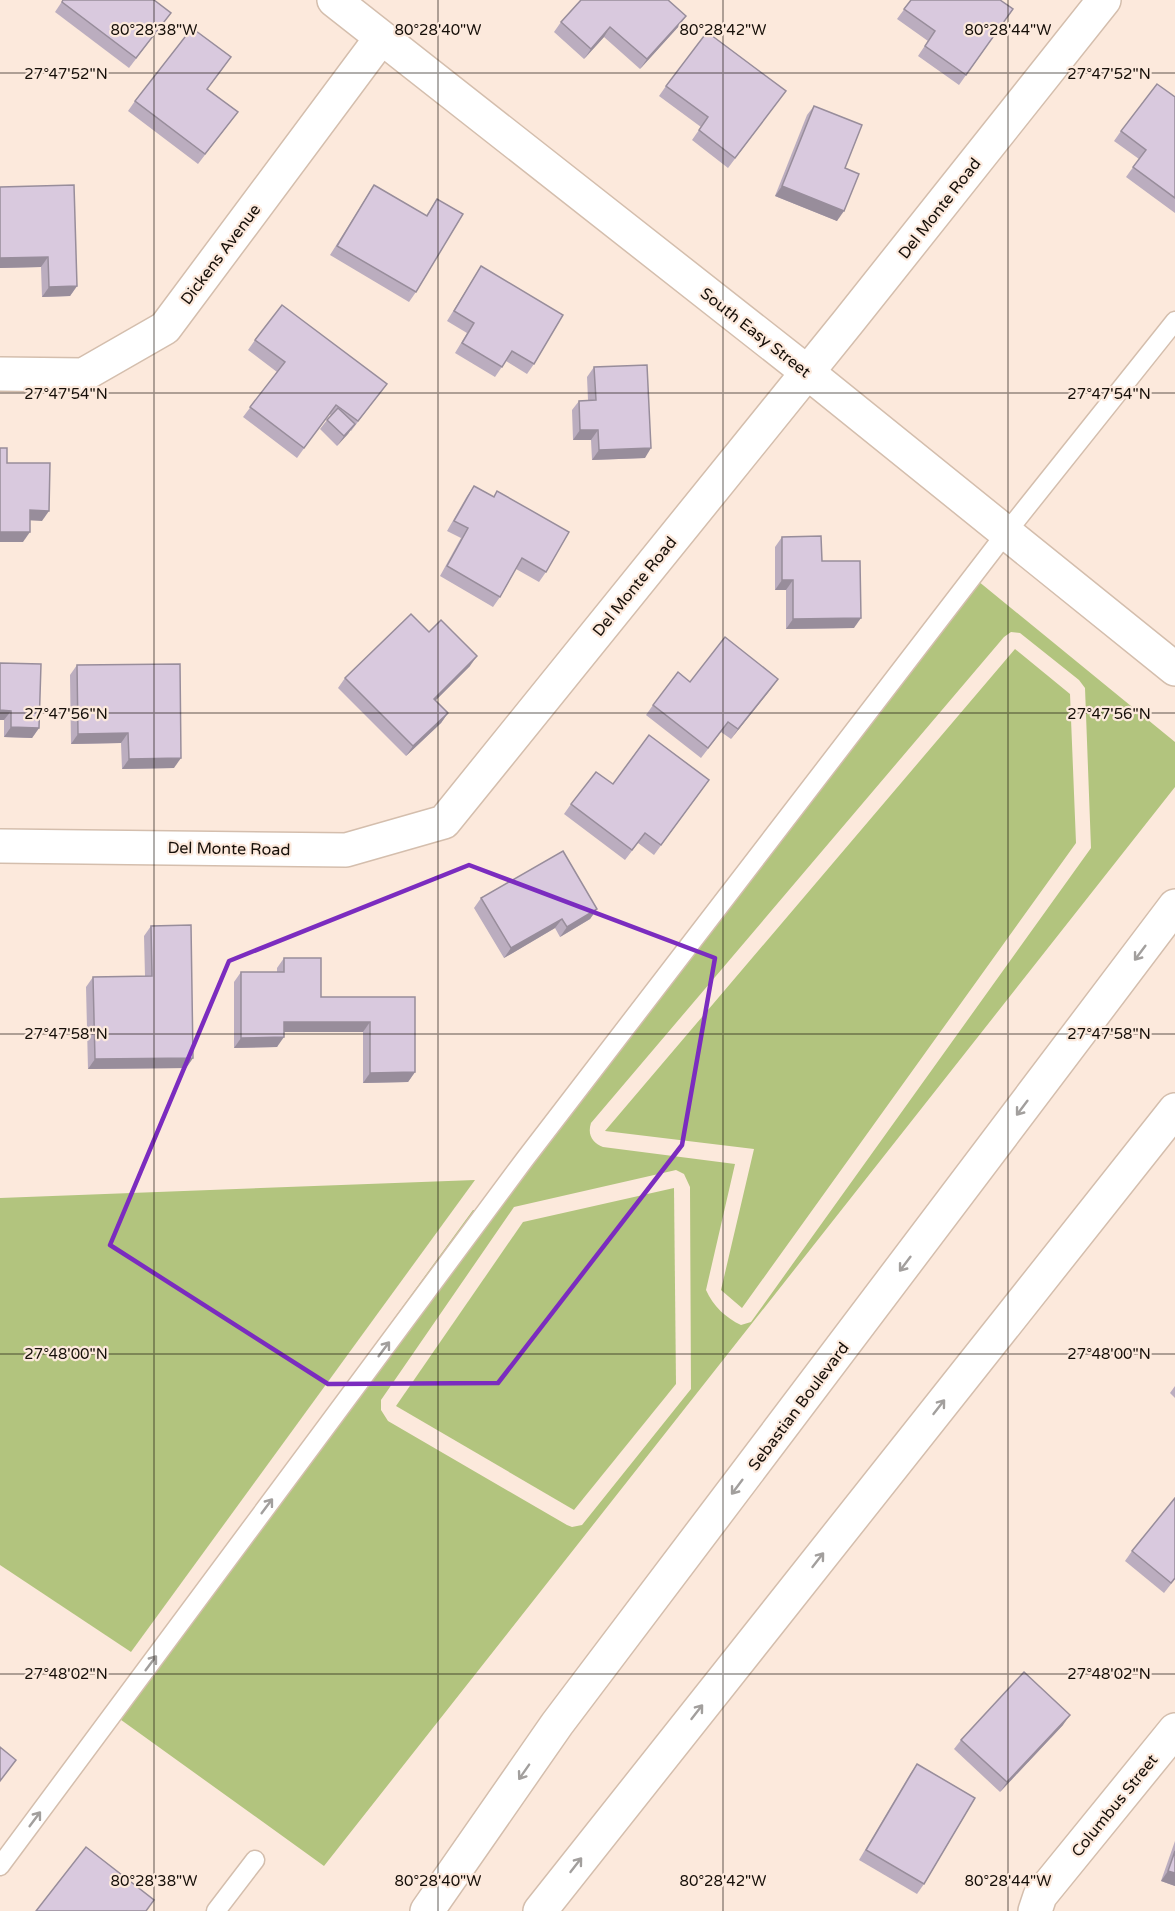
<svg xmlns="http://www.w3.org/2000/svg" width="1175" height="1911" font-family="'Varela Round',sans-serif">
	<rect width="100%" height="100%" fill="#fce9dc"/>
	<g fill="#b2c47e" fill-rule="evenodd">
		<path d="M 978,581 L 1175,742 L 1175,787 L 324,1866 L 117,1717 L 148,1656 L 473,1210 L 484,1210 ZM 1011,632 L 1020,633 L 1079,680 L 1085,688 L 1091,848 L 751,1322 L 741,1325 C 726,1318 713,1306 706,1290 L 735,1164 L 603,1147 C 593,1143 587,1135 591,1123 L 1004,637 ZM 676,1170 L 684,1174 L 690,1187 L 691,1389 L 582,1525 L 572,1527 L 567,1525 L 388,1421 L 381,1410 L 381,1400 L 514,1207 Z"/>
		<polygon points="1015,649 1070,694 1076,843 742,1308 721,1290 754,1149 605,1131"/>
		<polygon points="475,1180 131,1652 0,1565 0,1198"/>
		<polygon points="674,1188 676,1384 574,1510 396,1406 523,1222"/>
	</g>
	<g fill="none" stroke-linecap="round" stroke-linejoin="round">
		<g stroke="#d4bead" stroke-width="21">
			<g id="lane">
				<polyline points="0,1866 525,1159 1006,533 1175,321"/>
				<polyline points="216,1911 255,1860"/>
			</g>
		</g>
		<g stroke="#d4bead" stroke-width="36">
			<g id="street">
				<polyline points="0,374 83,375 165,328 381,38"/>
				<polyline points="0,846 346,850 444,822 848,322 1104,0"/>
				<polyline points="1035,1911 1040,1896 1175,1730"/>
			</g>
		</g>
		<g stroke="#d4bead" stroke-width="36">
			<g id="secondary">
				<polyline points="334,0 807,372 1175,669"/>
				<polyline points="427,1911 557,1724 1175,906"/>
				<polyline points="540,1911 1175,1110"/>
			</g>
		</g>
		<use href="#lane" stroke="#fff" stroke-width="18"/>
		<use href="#street" stroke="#fff" stroke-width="33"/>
		<use href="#secondary" stroke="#fff" stroke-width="33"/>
	</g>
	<g fill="#bbadbf">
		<polygon points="63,0 171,13 129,68 55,12"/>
		<polygon points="911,0 1013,9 959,85 918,56 928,41 897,19"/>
		<polygon points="561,22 679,26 640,69 604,37 584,59 554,32"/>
		<polygon points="224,67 207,89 238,112 198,164 128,111 135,101"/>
		<polygon points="666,86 786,91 728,168 692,140 701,127 659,96"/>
		<polygon points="1175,97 1175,213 1126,177 1139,159 1114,141 1121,131"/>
		<polygon points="814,106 845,168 837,221 775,196 807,115"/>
		<polygon points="374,185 426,216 437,199 416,292 409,302 330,255"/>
		<polygon points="0,187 77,286 70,296 42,297 41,267 0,268"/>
		<polygon points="481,266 534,364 527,374 506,361 495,377 455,353 467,333 447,321"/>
		<polygon points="255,340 387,384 351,431 351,430 337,446 320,429 331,415 329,414 297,458 243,417 277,372 248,350"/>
		<polygon points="594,367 645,458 592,460 591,440 573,440 572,410 579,401 588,400 587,377"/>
		<polygon points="474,486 493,497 497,491 546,572 539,582 516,569 500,597 493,607 440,576 461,538 447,531 467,496"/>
		<polygon points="782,537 822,561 854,628 786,629 786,590 775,590 775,547"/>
		<polygon points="429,632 470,666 435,701 448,713 441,723 406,756 338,688 345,678"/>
		<polygon points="0,663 39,728 32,738 4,737 4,720 0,720"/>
		<polygon points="77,665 174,768 122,769 121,743 71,744 70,675"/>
		<polygon points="778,679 731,739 721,732 701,758 646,715 653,705 690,682"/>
		<polygon points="709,780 654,855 638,843 625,860 564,814 571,804 613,784"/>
		<polygon points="481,898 597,909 590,919 560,937 555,928 504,958 474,908"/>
		<polygon points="151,926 193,1058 186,1068 88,1069 86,987 93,977 145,976 144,936"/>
		<polygon points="284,958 321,997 415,997 415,1072 408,1082 363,1083 363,1032 284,1032 277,1047 234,1048 234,982 241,972 277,972 277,968"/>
		<polygon points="1175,1386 1175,1398 1170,1393"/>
		<polygon points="1132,1551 1175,1579 1164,1593 1125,1561"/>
		<polygon points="1063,1725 1000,1792 954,1749 961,1740"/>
		<polygon points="917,1764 924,1884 917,1894 859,1860 910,1774"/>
		<polygon points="1175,1841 1175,1886 1161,1881"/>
	</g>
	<g fill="#988d9b">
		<polygon points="686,16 679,26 640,69 647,59"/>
		<polygon points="610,27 604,37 584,59 591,49"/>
		<polygon points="782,186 844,211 837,221 775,196"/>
		<polygon points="48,257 41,267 0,268 0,258"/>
		<polygon points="77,286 70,296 42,297 49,287"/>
		<polygon points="355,424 348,434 337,446 344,436"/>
		<polygon points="580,430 598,430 591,440 573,440"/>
		<polygon points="651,448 645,458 592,460 599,450"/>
		<polygon points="30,510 49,511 42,521 24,520"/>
		<polygon points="0,532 30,532 23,542 0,542"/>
		<polygon points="782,580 793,580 786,590 775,590"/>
		<polygon points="861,618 854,628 786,629 793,619"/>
		<polygon points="477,656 470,666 427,709 434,699"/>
		<polygon points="778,679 771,689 731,739 738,729"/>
		<polygon points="0,710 11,711 4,720 0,720"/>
		<polygon points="448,713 441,723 406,756 413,746"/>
		<polygon points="11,727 39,728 32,738 4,737"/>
		<polygon points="128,733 121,743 71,744 78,734"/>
		<polygon points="181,758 174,768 122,769 129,759"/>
		<polygon points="597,909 590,919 560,937 567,927"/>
		<polygon points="562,919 555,928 504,958 511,948"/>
		<polygon points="284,1022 370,1022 363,1032 277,1032"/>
		<polygon points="284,1037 277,1047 234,1048 241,1038"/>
		<polygon points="193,1058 186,1068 88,1069 95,1059"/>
		<polygon points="415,1072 408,1082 363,1083 370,1073"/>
		<polygon points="1070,1715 1063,1725 1000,1792 1007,1782"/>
		<polygon points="1168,1871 1175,1873 1175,1886 1161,1881"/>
	</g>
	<g fill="#d9c9de" stroke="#988d9b" stroke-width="1.5">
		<polygon points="63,0 154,0 171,13 136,58 62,2"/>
		<polygon points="581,0 668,0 686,16 647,59 610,27 591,49 561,22"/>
		<polygon points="911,0 1000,0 1013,9 966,75 925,46 935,31 904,9"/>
		<polygon points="192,28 231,57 207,89 238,112 205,154 135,101"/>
		<polygon points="707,32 786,91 735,158 699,130 708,117 666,86"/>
		<polygon points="1157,84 1175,97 1175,198 1133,167 1146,150 1121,131"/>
		<polygon points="814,106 862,125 845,168 859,174 844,211 782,186"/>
		<polygon points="74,185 77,286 49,287 48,257 0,258 0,187"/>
		<polygon points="374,185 427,216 437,199 463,214 416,292 337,246"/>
		<polygon points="481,266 563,315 534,364 512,351 502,367 462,343 474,323 454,311"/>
		<polygon points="282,305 387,384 358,421 336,405 304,448 250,407 285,362 255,340"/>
		<polygon points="647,365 651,448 599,450 598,430 580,430 579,401 596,400 594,367"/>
		<polygon points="338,408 355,424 344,436 327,420"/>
		<polygon points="0,448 7,448 7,463 50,463 49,511 30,510 30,532 0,532"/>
		<polygon points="474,486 494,497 497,491 569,532 546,572 522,558 500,597 447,566 468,528 454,521"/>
		<polygon points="821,536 822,561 860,561 861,618 793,619 793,580 782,580 782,537"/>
		<polygon points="411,614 429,632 441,620 477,656 434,699 448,713 413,746 345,678"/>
		<polygon points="725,637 778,679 738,729 728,722 708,748 653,705 678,672 690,682"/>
		<polygon points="0,663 41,664 39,728 11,727 11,711 0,710"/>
		<polygon points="180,664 181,758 129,759 128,733 78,734 77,665"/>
		<polygon points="649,735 709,780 661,845 645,833 632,850 571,804 596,772 613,784"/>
		<polygon points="563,851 597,909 567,927 562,919 511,948 481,898"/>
		<polygon points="191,925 193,1058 95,1059 93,977 152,976 151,926"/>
		<polygon points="284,958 321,958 321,997 415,997 415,1072 370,1073 370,1022 284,1022 284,1037 241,1038 241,972 284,972"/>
		<polygon points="1175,1498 1175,1578 1171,1583 1132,1551"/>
		<polygon points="1024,1672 1070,1715 1007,1782 961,1740"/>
		<polygon points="0,1747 16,1760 0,1781"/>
		<polygon points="917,1764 975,1798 924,1884 866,1850"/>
		<polygon points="86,1847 154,1900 146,1911 36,1911"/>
		<polygon points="1175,1851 1175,1873 1168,1871"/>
	</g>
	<defs><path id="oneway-shaft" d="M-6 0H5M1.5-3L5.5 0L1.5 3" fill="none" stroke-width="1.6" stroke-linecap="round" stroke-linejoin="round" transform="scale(1.5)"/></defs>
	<g stroke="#a29f9d">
		<use href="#oneway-shaft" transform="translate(1140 953) rotate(127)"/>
		<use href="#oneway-shaft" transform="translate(1022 1108) rotate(127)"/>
		<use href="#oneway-shaft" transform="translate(905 1264) rotate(127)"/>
		<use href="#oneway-shaft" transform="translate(384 1349) rotate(-53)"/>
		<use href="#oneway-shaft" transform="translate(939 1407) rotate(-52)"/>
		<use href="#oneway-shaft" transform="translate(737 1487) rotate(127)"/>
		<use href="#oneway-shaft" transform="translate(267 1506) rotate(-53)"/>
		<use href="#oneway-shaft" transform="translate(818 1560) rotate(-52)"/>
		<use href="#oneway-shaft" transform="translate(151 1663) rotate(-53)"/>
		<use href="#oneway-shaft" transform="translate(697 1712) rotate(-52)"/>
		<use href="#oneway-shaft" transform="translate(524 1772) rotate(125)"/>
		<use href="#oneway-shaft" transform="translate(35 1819) rotate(-53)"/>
		<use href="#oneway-shaft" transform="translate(576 1865) rotate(-52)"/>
	</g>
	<path fill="none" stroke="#7b2cbf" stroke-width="4.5" stroke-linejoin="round" d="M 469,865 L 715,958 L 682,1145 L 498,1383 L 328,1384 L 110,1245 L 229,961 Z"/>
	<path fill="none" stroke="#160f09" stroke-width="1.5" stroke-opacity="0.45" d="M 154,0 L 154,1911M 438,0 L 438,1911M 723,0 L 723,1911M 1008,0 L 1008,1911M 0,73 L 1175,73M 0,393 L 1175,393M 0,713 L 1175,713M 0,1034 L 1175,1034M 0,1354 L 1175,1354M 0,1674 L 1175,1674"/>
	<g text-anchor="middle" stroke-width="4.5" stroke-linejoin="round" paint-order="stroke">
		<g font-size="16" fill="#160f09" stroke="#fce9dc">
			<text transform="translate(939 208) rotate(-52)" y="6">Del Monte Road</text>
			<text transform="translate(220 254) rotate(-53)" y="6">Dickens Avenue</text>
			<text transform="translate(756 332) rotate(38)" y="6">South Easy Street</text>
			<text transform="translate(634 586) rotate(-51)" y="6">Del Monte Road</text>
			<text transform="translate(229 848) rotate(1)" y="6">Del Monte Road</text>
			<text transform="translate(798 1406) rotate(-53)" y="6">Sebastian Boulevard</text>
			<text transform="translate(1114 1805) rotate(-51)" y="6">Columbus Street</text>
		</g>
	</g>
	<g font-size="15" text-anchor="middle" fill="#160f09" stroke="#fce9dc" stroke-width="4.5" stroke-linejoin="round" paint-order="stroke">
		<text x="154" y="35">80°28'38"W</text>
		<text x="438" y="35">80°28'40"W</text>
		<text x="723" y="35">80°28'42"W</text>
		<text x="1008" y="35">80°28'44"W</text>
		<text x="1109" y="79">27°47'52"N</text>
		<text x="66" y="79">27°47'52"N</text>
		<text x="1109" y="399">27°47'54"N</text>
		<text x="66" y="399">27°47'54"N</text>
		<text x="1109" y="719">27°47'56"N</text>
		<text x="66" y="719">27°47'56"N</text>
		<text x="1109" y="1039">27°47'58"N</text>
		<text x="66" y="1039">27°47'58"N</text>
		<text x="1109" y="1359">27°48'00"N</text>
		<text x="66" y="1359">27°48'00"N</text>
		<text x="66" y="1679">27°48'02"N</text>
		<text x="1109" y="1679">27°48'02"N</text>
		<text x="154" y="1886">80°28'38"W</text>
		<text x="438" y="1886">80°28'40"W</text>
		<text x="723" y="1886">80°28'42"W</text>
		<text x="1008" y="1886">80°28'44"W</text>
	</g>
</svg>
